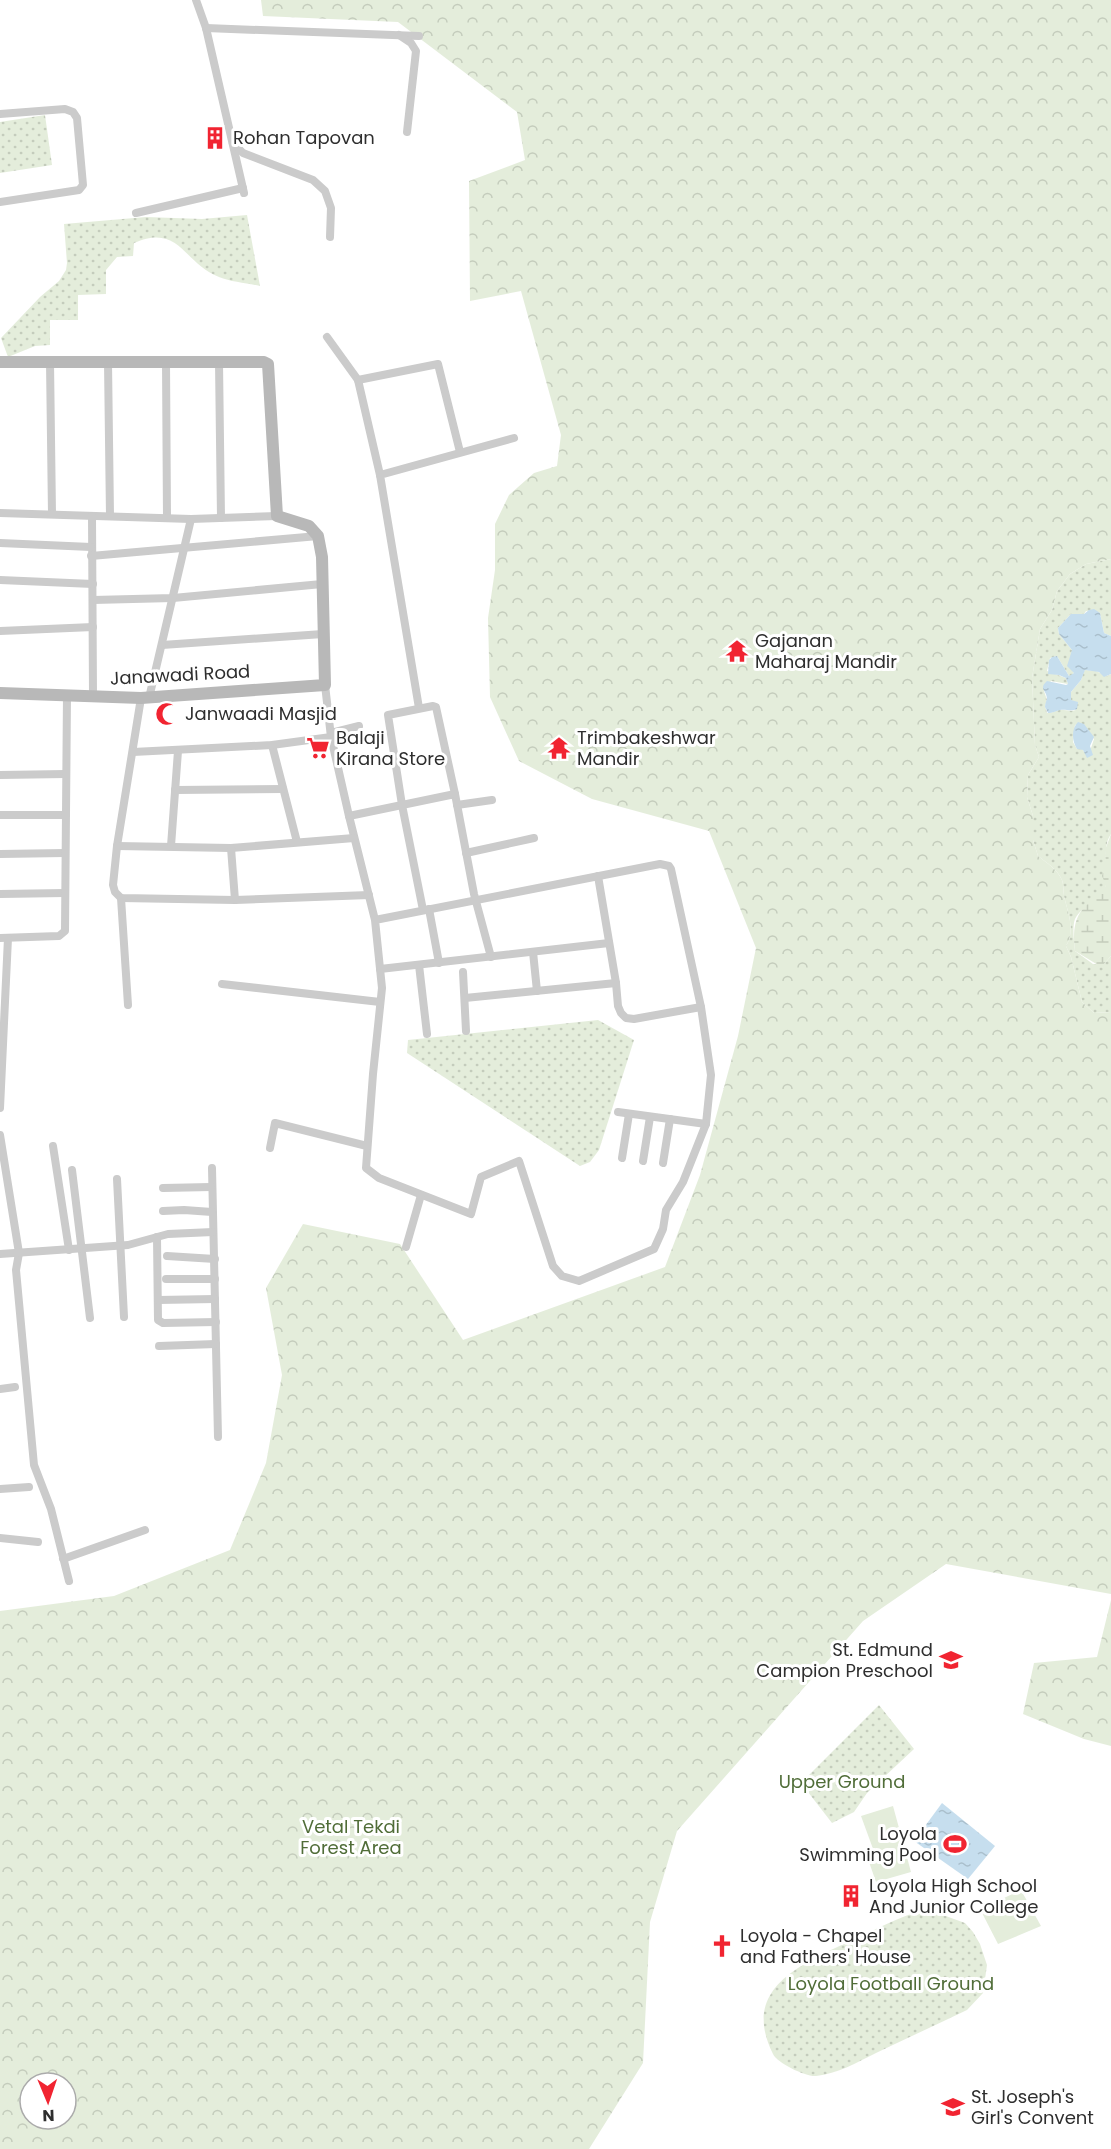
<svg xmlns="http://www.w3.org/2000/svg" width="1111" height="2149" font-family="Poppins,sans-serif">
	<defs>
		<pattern id="green-dots" width="8" height="8" patternUnits="userSpaceOnUse" patternTransform="scale(1.5)"><rect width="8" height="8" fill="#e4eddb"/><path d="M2 2h.1M6 6h.1" fill="none" stroke="#c4ccbc" stroke-width="1.8" stroke-linecap="round"/></pattern>
		<pattern id="forest-crowns" width="20" height="18" patternUnits="userSpaceOnUse" patternTransform="scale(1.5)"><rect width="20" height="18" fill="#e4eddb"/><path d="M2 6a3 3 0 1 1 6 0M12 15a3 3 0 1 1 6 0" fill="none" stroke="#c4ccbc"/></pattern>
		<pattern id="wetland-marsh" width="20" height="14" patternUnits="userSpaceOnUse" patternTransform="scale(1.5)"><rect width="20" height="14" fill="#e4eddb"/><path d="M1 5h8M5 5V1M11 12h8M15 12V8" fill="none" stroke="#c4ccbc"/></pattern>
		<pattern id="water-ripples" width="26" height="14" patternUnits="userSpaceOnUse" patternTransform="scale(1.5)"><rect width="26" height="14" fill="#c6deee"/><path d="M2 4q2-2 4 0t4 0M15 11q2-2 4 0t4 0" fill="none" stroke="#aabfcc"/></pattern>
	</defs>
	<rect width="100%" height="100%" fill="#fff"/>
	<g fill="url(#green-dots)" fill-rule="evenodd">
		<polygon points="45,115 52,165 0,173 0,122"/>
		<path d="M 247,215 L 260,286 C 247,283 231,282 219,277 C 183,263 180,223 134,243 L 133,256 L 117,257 L 106,270 L 106,294 L 78,295 L 78,320 L 50,320 L 50,345 L 35,346 L 8,357 L 1,338 L 40,297 L 59,281 L 66,270 L 67,263 L 64,224 L 146,217 L 202,219 Z"/>
		<path d="M 1111,559 L 1111,636 L 1104,633 L 1100,613 L 1086,611 L 1084,614 L 1071,614 L 1058,628 L 1059,634 L 1072,650 L 1070,667 L 1074,673 L 1071,676 L 1069,676 L 1057,656 L 1050,658 L 1047,671 L 1066,678 L 1068,684 L 1051,681 L 1044,691 L 1047,700 L 1045,706 L 1047,713 C 1053,713 1054,711 1059,710 C 1064,709 1070,712 1076,710 L 1071,700 L 1071,692 L 1081,680 L 1083,673 L 1085,670 L 1096,671 L 1107,676 L 1111,674 L 1111,834 C 1101,849 1109,868 1106,885 C 1104,899 1082,905 1075,919 C 1072,927 1074,942 1075,951 L 1093,964 L 1104,964 L 1111,956 L 1111,1012 L 1094,1013 L 1082,1002 L 1071,957 L 1066,946 C 1075,931 1069,916 1065,900 C 1063,894 1064,886 1062,880 C 1057,869 1047,863 1038,856 L 1033,840 L 1033,816 L 1027,797 L 1028,775 L 1039,757 L 1035,745 L 1032,678 L 1040,629 L 1052,610 L 1057,591 L 1070,574 L 1086,564 ZM 1081,723 L 1094,739 L 1091,748 L 1085,753 L 1082,749 L 1077,749 L 1073,742 L 1075,725 Z"/>
		<polygon points="598,1020 634,1040 599,1150 590,1162 580,1166 407,1053 408,1040"/>
		<polygon points="879,1705 914,1749 867,1793 854,1812 832,1823 801,1783"/>
		<path d="M 922,1910 L 932,1911 L 965,1923 L 973,1932 L 980,1944 L 987,1965 L 983,1993 L 967,2010 C 937,2024 906,2039 876,2053 C 858,2062 837,2074 816,2076 C 806,2077 777,2063 773,2054 C 740,1988 802,1964 850,1941 C 874,1930 897,1918 922,1910 Z"/>
	</g>
	<g fill="url(#forest-crowns)" fill-rule="evenodd">
		<path d="M 261,0 L 1111,0 L 1111,559 L 1086,564 L 1070,574 L 1057,591 L 1052,610 L 1040,629 L 1032,678 L 1035,745 L 1039,757 L 1028,775 L 1027,797 L 1033,816 L 1033,840 L 1038,856 C 1047,863 1057,869 1062,880 C 1064,886 1063,894 1065,900 C 1069,916 1075,931 1066,946 L 1071,957 L 1082,1002 L 1094,1013 L 1111,1012 L 1111,1594 L 946,1564 L 863,1621 L 677,1831 L 650,1922 L 643,2063 L 589,2149 L 0,2149 L 0,1611 L 114,1596 L 230,1550 L 266,1463 L 282,1375 L 266,1288 L 303,1224 L 400,1244 L 463,1340 L 665,1267 L 700,1175 L 738,1036 L 756,948 L 709,831 L 592,799 L 519,761 L 490,697 L 488,618 L 495,570 L 495,524 L 509,495 L 534,473 L 557,466 L 561,435 L 521,291 L 470,301 L 469,181 L 525,160 L 517,112 L 398,22 L 263,16 ZM 30,2083 L 66,2083 L 66,2119 L 30,2119 Z"/>
		<polygon points="1111,1600 1111,1746 1084,1739 1023,1714 1034,1663 1097,1657"/>
	</g>
	<path fill="url(#wetland-marsh)" d="M 1111,834 L 1111,956 L 1104,964 L 1098,965 L 1075,951 C 1073,932 1073,915 1090,902 C 1097,897 1103,893 1106,885 L 1102,876 L 1106,863 L 1105,850 Z"/>
	<g fill="#e4eddb">
		<polygon points="893,1806 911,1872 876,1882 868,1859 876,1857 861,1816"/>
		<polygon points="1021,1890 1041,1926 998,1944 980,1909"/>
	</g>
	<g fill="url(#water-ripples)">
		<path d="M 1094,609 L 1100,613 L 1104,633 L 1111,636 L 1111,674 L 1104,677 L 1099,672 L 1085,670 L 1081,680 L 1071,692 L 1071,700 L 1078,702 L 1077,709 C 1070,712 1067,709 1060,710 C 1055,711 1053,713 1048,713 L 1045,707 C 1045,704 1046,702 1047,699 C 1047,690 1038,689 1047,681 L 1066,685 L 1068,684 L 1066,678 L 1059,675 L 1048,674 L 1049,660 L 1052,657 L 1057,656 L 1069,676 L 1074,673 L 1067,666 L 1072,650 L 1059,634 L 1058,628 L 1071,614 L 1084,614 L 1089,610 Z"/>
		<path d="M 1078,722 L 1084,724 L 1094,737 L 1090,746 L 1093,755 L 1087,758 L 1083,750 L 1077,749 C 1072,741 1071,729 1078,722 Z"/>
		<polygon points="942,1803 995,1846 968,1879 914,1841"/>
	</g>
	<g fill="none" stroke-linecap="round" stroke-linejoin="round">
		<g stroke="#cbcbcb" stroke-width="8">
			<polyline points="196,0 206,28 244,193"/>
			<polyline points="206,28 419,36"/>
			<polyline points="399,35 411,43 416,51 407,132"/>
			<polyline points="0,114 65,109 73,112 77,118 83,185 79,190 0,202"/>
			<polyline points="233,143 243,153 313,180 325,191 331,208 330,237"/>
			<polyline points="136,213 243,188"/>
			<polyline points="327,337 358,380 380,475"/>
			<polyline points="50,362 52,514"/>
			<polyline points="108,362 110,516"/>
			<polyline points="166,362 167,518"/>
			<polyline points="219,362 221,518"/>
			<polyline points="358,380 438,364 460,452"/>
			<polyline points="0,513 191,519 277,516"/>
			<polyline points="92,516 93,696"/>
			<polyline points="0,543 91,547"/>
			<polyline points="91,556 318,536"/>
			<polyline points="0,580 93,584"/>
			<polyline points="93,600 173,598 322,584"/>
			<polyline points="0,631 93,627"/>
			<polyline points="162,645 323,634"/>
			<polyline points="325,685 331,737 349,816 375,920 382,988 373,1074 366,1168 379,1178 471,1214 481,1177 519,1161 553,1266 562,1276 579,1281 654,1249 663,1229 666,1210 683,1182 706,1124 711,1075 701,1007 671,869 669,866 660,864 375,920"/>
			<polyline points="141,698 117,846 113,885 115,892 121,898 235,900 369,895"/>
			<polyline points="149,698 191,519"/>
			<polyline points="419,708 380,475 514,438"/>
			<polyline points="331,733 359,726"/>
			<polyline points="272,745 297,842"/>
			<polyline points="133,752 272,745 331,737"/>
			<polyline points="0,775 66,774"/>
			<polyline points="175,790 283,789"/>
			<polyline points="457,805 492,800"/>
			<polyline points="0,815 66,815"/>
			<polyline points="349,816 455,794 474,894 491,957"/>
			<polyline points="117,846 231,848 354,838"/>
			<polyline points="171,846 178,751"/>
			<polyline points="231,848 235,900"/>
			<polyline points="466,853 534,838"/>
			<polyline points="0,854 65,853"/>
			<polyline points="598,876 616,983 618,1006 621,1013 626,1018 634,1019 701,1007"/>
			<polyline points="0,894 65,893"/>
			<polyline points="121,898 128,1005"/>
			<polyline points="429,909 439,963"/>
			<polyline points="423,910 402,805 388,715 433,706 436,707 455,794"/>
			<polyline points="0,938 59,936 65,931 67,695"/>
			<polyline points="533,952 537,991"/>
			<polyline points="419,965 427,1034"/>
			<polyline points="380,969 609,943"/>
			<polyline points="463,972 466,1031"/>
			<polyline points="222,984 380,1002"/>
			<polyline points="465,998 616,983"/>
			<polyline points="0,1108 8,938"/>
			<polyline points="618,1112 706,1124"/>
			<polyline points="0,1135 19,1253 16,1270 34,1465 51,1509 69,1581"/>
			<polyline points="53,1146 69,1250"/>
			<polyline points="270,1148 275,1123 367,1146"/>
			<polyline points="622,1158 629,1114"/>
			<polyline points="643,1161 650,1117"/>
			<polyline points="663,1163 670,1119"/>
			<polyline points="212,1168 218,1437"/>
			<polyline points="72,1170 90,1318"/>
			<polyline points="117,1179 124,1317"/>
			<polyline points="163,1188 211,1187"/>
			<polyline points="163,1211 184,1210 212,1212"/>
			<polyline points="157,1237 158,1320 163,1323 216,1322"/>
			<polyline points="406,1247 421,1195"/>
			<polyline points="0,1254 128,1245 168,1234 213,1232"/>
			<polyline points="167,1256 215,1259"/>
			<polyline points="166,1279 215,1279"/>
			<polyline points="158,1300 215,1299"/>
			<polyline points="159,1346 216,1344"/>
			<polyline points="0,1389 15,1387"/>
			<polyline points="0,1489 29,1487"/>
			<polyline points="0,1538 38,1542"/>
			<polyline points="63,1559 145,1530"/>
		</g>
		<polyline stroke="#b8b8b8" stroke-width="12" points="0,362 264,362 268,364 277,516 309,526 318,536 322,557 325,685 141,698 0,693"/>
	</g>
	<defs>
		<g id="building-bare" transform="scale(1.8)"><path d="M-4-6H4V6H1V3H-1V6H-4ZM-2.5-4.3h1.7v1.8h-1.7ZM.8-4.3h1.7v1.8H.8ZM-2.5-1h1.7V.8h-1.7ZM.8-1h1.7V.8H.8Z" fill="#f12431" stroke="#fff" stroke-width="2.5" paint-order="stroke"/></g>
		<g id="temple-bare" transform="scale(1.8)"><path d="M0-6L5-2H3V0L6.5 2.5H4V6H1.5V3h-3V6H-4V2.5H-6.5L-3 0V-2H-5Z" fill="#f12431" stroke="#fff" stroke-width="2.5" paint-order="stroke"/></g>
		<g id="mosque-bare" transform="scale(1.8)"><path d="M3.5-4.9A6 6 0 1 0 3.5 4.9A5 5 0 1 1 3.5-4.9Z" fill="#f12431" stroke="#fff" stroke-width="2.5" paint-order="stroke"/></g>
		<g id="supermarket-bare" transform="scale(1.8)"><path d="M-6-5.5h2.5l.6 2H6L4.5 2H-2.5L-4.4-4H-6ZM-1.5 3.2a1.3 1.3 0 1 0 .1 0ZM3 3.2a1.3 1.3 0 1 0 .1 0Z" fill="#f12431" stroke="#fff" stroke-width="2.5" paint-order="stroke"/></g>
		<g id="school-bare" transform="scale(1.8)"><path d="M0-5L7-2L0 1L-7-2ZM-4 1L0 2.5L4 1V4Q0 6-4 4Z" fill="#f12431" stroke="#fff" stroke-width="2.5" paint-order="stroke"/></g>
		<g id="stadium-bare" transform="scale(1.8)"><path d="M0-5a6.5 5 0 1 0 0 10a6.5 5 0 1 0 0-10ZM-3.5-1.8h7v3.6h-7Z" fill="#f12431" stroke="#fff" stroke-width="2.5" paint-order="stroke"/></g>
		<g id="church-bare" transform="scale(1.8)"><path d="M-1.2-6h2.4v3.5h3.3v2.4h-3.3V6h-2.4V-.1h-3.3v-2.4h3.3Z" fill="#f12431" stroke="#fff" stroke-width="2.5" paint-order="stroke"/></g>
	</defs>
	<g fill-rule="evenodd">
		<use href="#building-bare" x="215" y="138"/>
		<use href="#temple-bare" x="737" y="651"/>
		<use href="#mosque-bare" x="167" y="714"/>
		<use href="#supermarket-bare" x="318" y="748"/>
		<use href="#temple-bare" x="559" y="748"/>
		<use href="#school-bare" x="951" y="1660"/>
		<use href="#stadium-bare" x="955" y="1844"/>
		<use href="#building-bare" x="851" y="1896"/>
		<use href="#church-bare" x="722" y="1946"/>
		<use href="#school-bare" x="953" y="2107"/>
	</g>
	<g text-anchor="middle" stroke-width="6" stroke-linejoin="round" paint-order="stroke">
		<g font-size="18" fill="#2e2e2e" stroke="#fff" text-anchor="start">
			<text x="233" y="144">Rohan Tapovan</text>
			<text x="755" y="647">Gajanan<tspan x="755" dy="21">Maharaj Mandir</tspan></text>
			<text x="185" y="720">Janwaadi Masjid</text>
			<text x="336" y="744">Balaji<tspan x="336" dy="21">Kirana Store</tspan></text>
			<text x="577" y="744">Trimbakeshwar<tspan x="577" dy="21">Mandir</tspan></text>
			<text x="933" y="1656" text-anchor="end">St. Edmund<tspan x="933" dy="21">Campion Preschool</tspan></text>
			<text x="937" y="1840" text-anchor="end">Loyola<tspan x="937" dy="21">Swimming Pool</tspan></text>
			<text x="869" y="1892">Loyola High School<tspan x="869" dy="21">And Junior College</tspan></text>
			<text x="740" y="1942">Loyola - Chapel<tspan x="740" dy="21">and Fathers' House</tspan></text>
			<text x="971" y="2103">St. Joseph's<tspan x="971" dy="21">Girl's Convent</tspan></text>
		</g>
		<g font-size="18" fill="#2e2e2e" stroke="#fff">
			<text transform="translate(180 675) rotate(-3)" y="6">Janawadi Road</text>
		</g>
		<g font-size="18" fill="#506d38" stroke="#fff">
			<text x="842" y="1788">Upper Ground</text>
			<text x="351" y="1833">Vetal Tekdi<tspan x="351" dy="21">Forest Area</tspan></text>
			<text x="891" y="1990">Loyola Football Ground</text>
		</g>
	</g>
	<g transform="translate(48 2101) rotate(178)"><circle r="28" fill="#ffffff" stroke="#ababab" stroke-width="1.5"/>
	<path d="M0-4.5L10 22L0 15L-10 22Z" fill="#f12431"/>
	<text y="-9" font-size="16" font-weight="bold" text-anchor="middle" fill="#2e2e2e">N</text>
	</g>
</svg>
